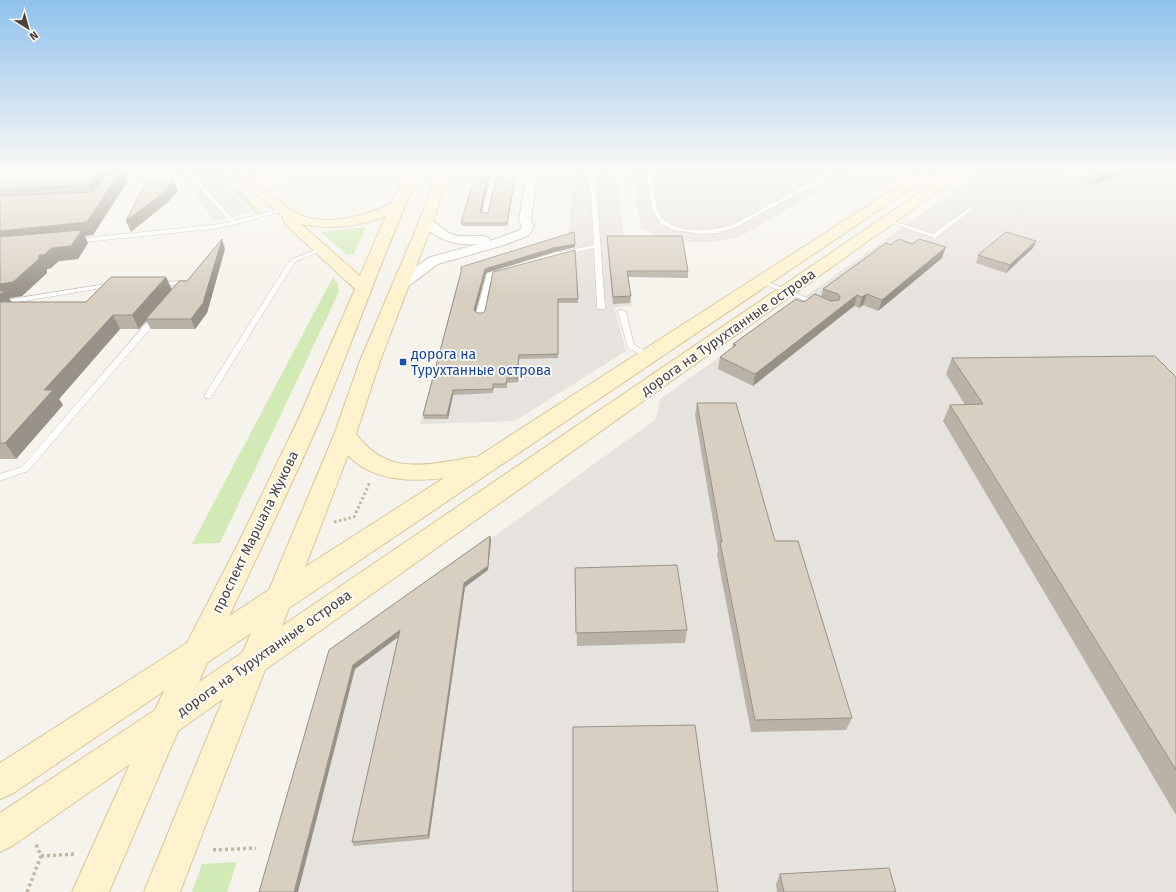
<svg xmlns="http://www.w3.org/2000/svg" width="1176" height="892" font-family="'Fira Sans',sans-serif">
	<rect width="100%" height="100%" fill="#f6f3ec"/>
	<g fill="#e6e2dd">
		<polygon points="570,170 616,170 632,306 614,307 626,351 515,421 420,424 459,277 468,268 569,237"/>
		<polygon points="631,170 857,170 739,237 712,242 690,242 662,237 641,228"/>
		<polygon points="984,170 1176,170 1176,892 263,892 331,655 656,419 660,399"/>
	</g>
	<g fill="#d2eab5">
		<polygon points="213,170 219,170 262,213 256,214"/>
		<polygon points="366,227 354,254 347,255 321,232"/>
		<polygon points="333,277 338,284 339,292 220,543 192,544"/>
		<polygon points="237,862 227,892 192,892 202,864"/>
	</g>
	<polygon fill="#e5e3e0" points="173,170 211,170 251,212 215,221"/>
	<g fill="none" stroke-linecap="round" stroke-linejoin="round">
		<g stroke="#c2bbae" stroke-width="1">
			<g id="lane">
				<polygon points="172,170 164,174 161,172 164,170"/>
				<polygon points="184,170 189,170 235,221 283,208 286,210 236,224 212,229 75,243 72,241 75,239 212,225 230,222"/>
				<polygon points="289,170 294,170 284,181 259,190 256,188 280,179"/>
				<polygon points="469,170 475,170 474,173 492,173 492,170 498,170 487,216 482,215 491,177 469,176"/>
				<polygon points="589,170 595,170 605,307 604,309 598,309 597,307 594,248 558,256 492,275 484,314 483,316 477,316 476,314 487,273 554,253 594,245"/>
				<path d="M 646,170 L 652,170 C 654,183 654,199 658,211 C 668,236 712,231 732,225 L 823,176 L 825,170 L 830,170 L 827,178 L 736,227 L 717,233 L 700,234 L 675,230 L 662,225 L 652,210 Z"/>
				<polygon points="971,206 974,208 973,209 935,238 885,221 890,220 934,234"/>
				<polygon points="319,249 324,250 296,261 291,268 212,396 211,398 205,398 204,396 286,266 292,259"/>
				<polygon points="763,280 820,303 822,304 818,306 816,305 761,283 760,282"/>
				<polygon points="185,281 188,283 182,288 180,287 179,285 157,286 154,284 157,282"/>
				<polygon points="112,283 115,285 114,286 0,305 0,301"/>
				<polygon points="619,310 622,310 626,312 634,345 653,354 654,356 653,358 647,358 628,348 618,312"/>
				<polygon points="154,314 157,314 161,316 28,471 0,481 0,474 22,467"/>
			</g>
		</g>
		<g stroke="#c2bbae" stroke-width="2">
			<path id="street" d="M 527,170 L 537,170 L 531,220 L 534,226 L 529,235 L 507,244 L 438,264 L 407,287 L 397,287 L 395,284 L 397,281 L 428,258 L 478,244 C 456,246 438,240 422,225 L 420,222 L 422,219 C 433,217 441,230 451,234 C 464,239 476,234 488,237 L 490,241 L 520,230 L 522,226 L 519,220 Z"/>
		</g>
		<g stroke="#d6c79b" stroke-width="2">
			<path id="secondary" d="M 233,170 L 247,170 C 262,184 277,203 296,213 C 325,228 364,216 391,204 L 408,170 L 421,170 C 383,252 355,337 320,420 C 291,486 260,551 229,616 L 269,590 L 334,435 L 360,361 L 419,222 L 438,170 L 450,170 L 433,222 L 380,361 L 356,434 C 382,468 410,468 450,461 C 459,460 468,457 477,457 L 923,170 L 938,170 L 289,608 L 282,626 L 953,170 L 968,170 L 265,670 L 180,892 L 144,892 L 223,699 L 178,731 L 109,892 L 72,892 L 130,764 L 12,846 L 0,852 L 0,813 L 155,710 L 164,691 L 12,794 L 0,799 L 0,763 L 187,643 L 238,544 L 298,420 L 355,289 L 286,225 L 282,216 L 265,202 ZM 386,216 L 360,276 L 301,224 C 331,230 357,227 386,216 ZM 348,455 C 371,481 411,482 444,478 L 305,567 ZM 251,633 L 243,652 L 199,682 L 207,663 Z"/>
		</g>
		<polyline stroke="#c4b79f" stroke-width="3" stroke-dasharray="2.5 2.5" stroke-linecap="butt" points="334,522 354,517 370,482"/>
		<g stroke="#c4b79f" stroke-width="3.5" stroke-dasharray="3 3" stroke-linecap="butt">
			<polyline points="213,850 256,848"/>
			<polyline points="41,856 76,854"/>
			<polyline points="27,892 41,856 36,844"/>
		</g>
		<use href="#lane" fill="#fff" fill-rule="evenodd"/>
		<use href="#street" fill="#fff" fill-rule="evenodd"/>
		<use href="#secondary" fill="#fff3cd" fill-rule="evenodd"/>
	</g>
	<g fill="#bab2a6">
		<polygon points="0,170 134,170 129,178 125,178 127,182 93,235 85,236 88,243 78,259 59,261 51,268 47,269 47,273 22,296 9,298 12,302 86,302 166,277 172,289 187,281 225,249 207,313 195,329 151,329 146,321 139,329 120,329 59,399 63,405 16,459 0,459"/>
		<polygon points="477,170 491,170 490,172 477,172"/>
		<polygon points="517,170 507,226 462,226 461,223 489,178 481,213 488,213"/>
		<polygon points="571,170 588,170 588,178 571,179"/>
		<polygon points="596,170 614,170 615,176 597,178"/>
		<polygon points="1052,170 1132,170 1094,185"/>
		<polygon points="607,236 688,271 688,278 628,277 631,296 630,303 613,304 607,242"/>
		<polygon points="1036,241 1033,248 1006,273 976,263 978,255"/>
		<polygon points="891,245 942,258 878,311 863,305 859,308 854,306 753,386 718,369 720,357 732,348 733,344 804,302 821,297 823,289"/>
		<polygon points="575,247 554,252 486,273 475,311 477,313 483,313 575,250 578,303 558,303 558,358 519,359 518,382 507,383 507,388 494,388 493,393 453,395 448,419 424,419 423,415 461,272 461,267"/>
		<polygon points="952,358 1176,377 1176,815 943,421 950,405 965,405 946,374"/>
		<polygon points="697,403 775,541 852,718 846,730 751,732 717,555 718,550 695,415"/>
		<polygon points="490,536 491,540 488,570 465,587 429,839 354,846 352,842 398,637 355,669 329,650"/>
		<polygon points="575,568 687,630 685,643 577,646"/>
		<polygon points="780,874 896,892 777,892 776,884"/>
	</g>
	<g fill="#979187">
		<polygon points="103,170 121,170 127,182 93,235 85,236 88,243 78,259 59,261 51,268 47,269 47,273 22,296 9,298 13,305 0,316 0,284 39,255 52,248 0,245 0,231 95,198 89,185 100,171"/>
		<polygon points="126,170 134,170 129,178"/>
		<polygon points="516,170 517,170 507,226 507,223"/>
		<polygon points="1111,170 1132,170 1094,185 1099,175"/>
		<polygon points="489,175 489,178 481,215 480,211"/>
		<polygon points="174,181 178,191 168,202 131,232 126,221"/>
		<polygon points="222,239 225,249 207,313 195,329 191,319"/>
		<polygon points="1036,241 1033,248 1006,273 1010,265"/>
		<polygon points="575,244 575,247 554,252 486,273 475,314 474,310 485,269 553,248"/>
		<polygon points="946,247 942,258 878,311 882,300"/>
		<polygon points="166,277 172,291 146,319 146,321 139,329 132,315"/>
		<polygon points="867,294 863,305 859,308 862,297"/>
		<polygon points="857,295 854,306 753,386 755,374"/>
		<polygon points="113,315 120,329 59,399 63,405 16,459 5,443 44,390"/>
		<polygon points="519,355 519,359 518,382 517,378"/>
		<polygon points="453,390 453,395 448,419 447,415"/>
		<polygon points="490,536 491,540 488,570 465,587 429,839 428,835 464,583"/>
		<polygon points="400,630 401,635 355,669 298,892 294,892 353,665"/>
	</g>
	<g fill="#d8cfc1" stroke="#979187">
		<polygon points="0,170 103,170 100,171 89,185 0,190"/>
		<polygon points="121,170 87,222 0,231 0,196 92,192 95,190 105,176"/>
		<polygon points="152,170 166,170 174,181 164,192 126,221"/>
		<polygon points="498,170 516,170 507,223 461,223 475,174 489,175 480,211 481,213 488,213"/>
		<polygon points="571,170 588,170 588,175 571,176"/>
		<polygon points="597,170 614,170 615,173 597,174"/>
		<polygon points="1085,170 1111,170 1099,175"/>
		<polygon points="82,230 71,246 52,248 44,255 39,255 39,259 13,282 0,284 0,237"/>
		<polygon points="574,232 575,244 553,248 485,269 474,310 477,313 483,313 485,311 493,272 575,250 578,299 558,299 558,354 519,355 517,378 507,378 506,384 493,384 493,389 453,390 447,415 423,415 461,272 461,267"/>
		<polygon points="1006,232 1036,241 1010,265 978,255"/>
		<polygon points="607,236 682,236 688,271 627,271 631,296 613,297"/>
		<polygon points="222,239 203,303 191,319 146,319 179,281 187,281"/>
		<polygon points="899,239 912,244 919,239 946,247 882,300 867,294 862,297 857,295 755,374 720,357 736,345 733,344 796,299 804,302 815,294 831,301 839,300 840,297 838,294 823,289 886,243 891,245"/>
		<polygon points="111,277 166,277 132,315 113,315 44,390 53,390 5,443 0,443 0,302 86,302"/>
		<polygon points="0,291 4,291 0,295"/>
		<polygon points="1155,356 1176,377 1176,770 950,405 983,404 952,358"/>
		<polygon points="697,403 736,403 775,541 798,541 852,718 755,720 720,542 722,542"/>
		<polygon points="490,536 488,566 464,583 428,835 352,842 400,630 353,665 294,892 259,892 329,650"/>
		<polygon points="677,565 687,630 576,633 575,568"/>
		<polygon points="695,725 718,892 573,892 573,727"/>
		<polygon points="889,868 896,892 784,892 780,874"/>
	</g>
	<linearGradient id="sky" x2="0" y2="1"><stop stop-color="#8fc1ec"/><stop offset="0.58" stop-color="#fbfaf6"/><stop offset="1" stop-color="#fbfaf6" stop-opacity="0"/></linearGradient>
	<rect width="1176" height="295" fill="url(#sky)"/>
	<rect fill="#1a4fb4" stroke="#fff" stroke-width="1.5" x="399" y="358" width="8" height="8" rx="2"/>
	<g text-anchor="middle" stroke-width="3.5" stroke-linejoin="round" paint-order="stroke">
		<g font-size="14" fill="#4b4439" stroke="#fff">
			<text transform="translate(728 332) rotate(-35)" y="5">дорога на Турухтанные острова</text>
			<text transform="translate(255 532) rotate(-64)" y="5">проспект Маршала Жукова</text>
			<text transform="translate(264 653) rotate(-35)" y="5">дорога на Турухтанные острова</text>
		</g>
		<g font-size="14" fill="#164399" stroke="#fff" text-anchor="start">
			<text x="411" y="359">дорога на<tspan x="411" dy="16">Турухтанные острова</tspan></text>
		</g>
	</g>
	<g transform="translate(28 28) rotate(143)" stroke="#ffffff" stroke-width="3" paint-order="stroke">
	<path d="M0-3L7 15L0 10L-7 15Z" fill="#4b4439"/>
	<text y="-6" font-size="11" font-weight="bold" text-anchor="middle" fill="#4b4439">N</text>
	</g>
</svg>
